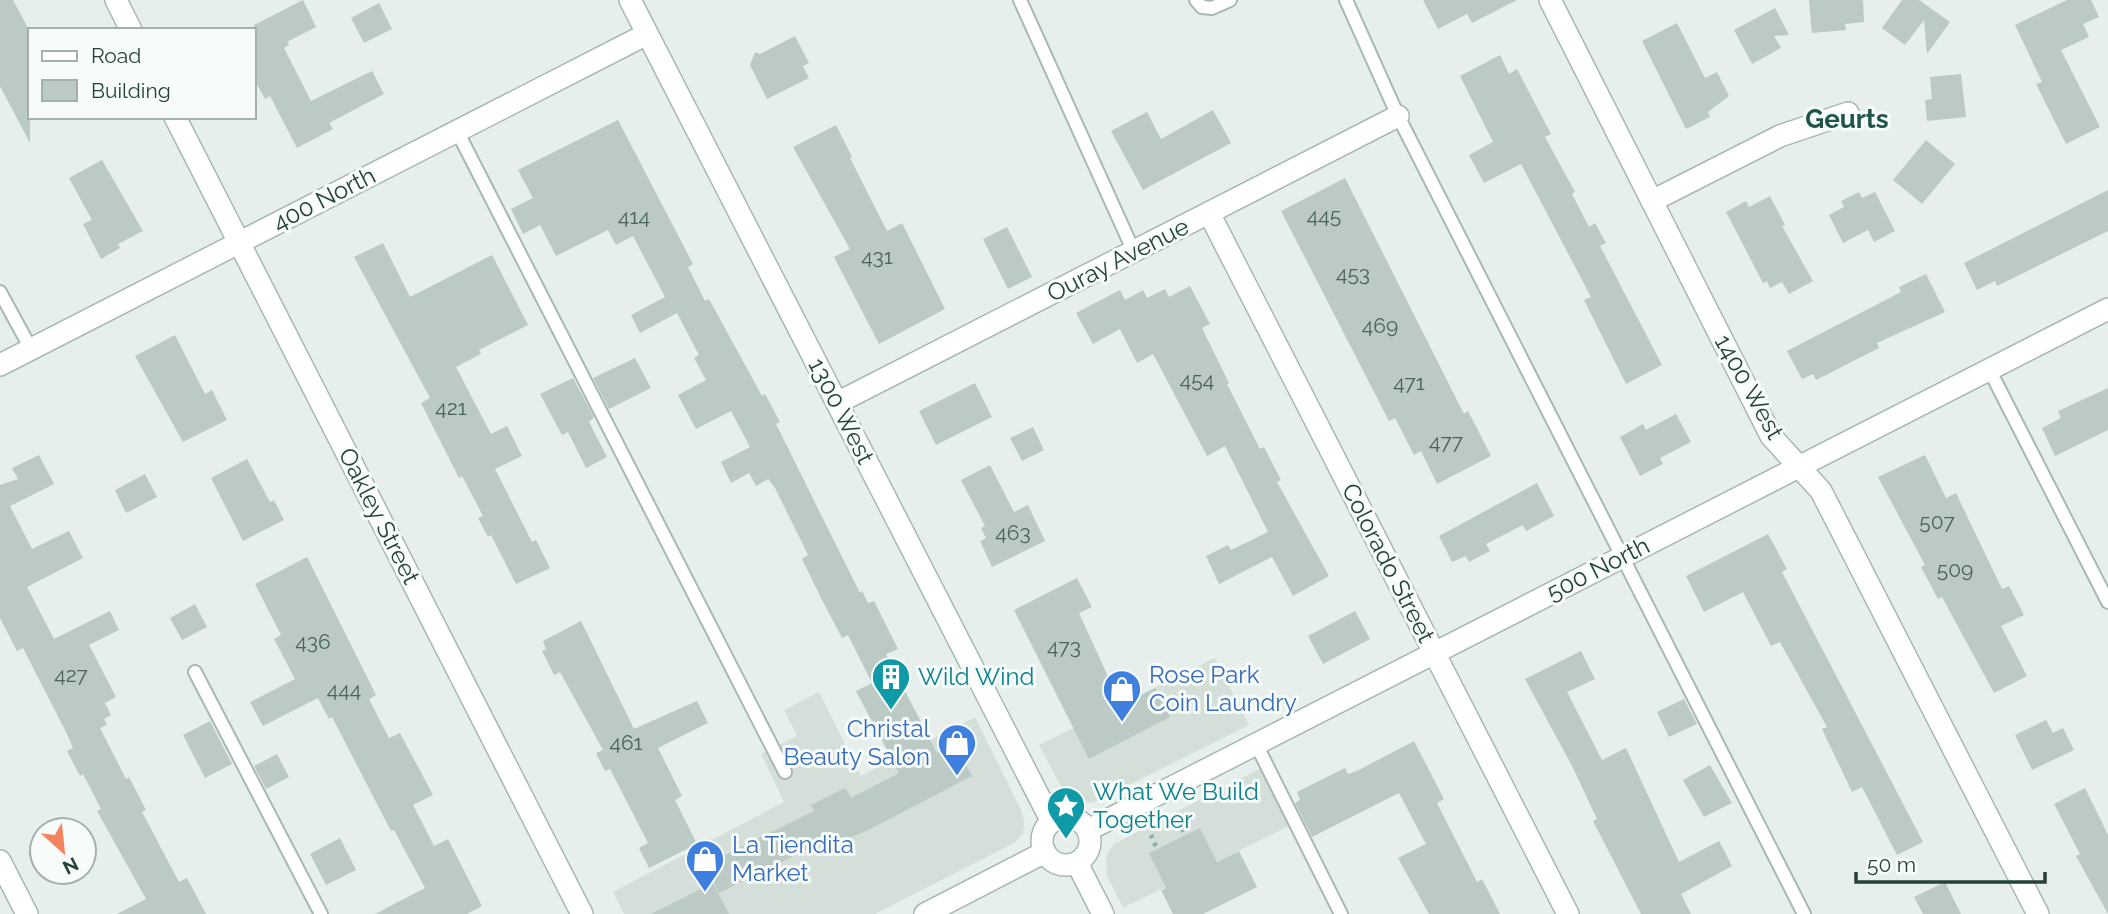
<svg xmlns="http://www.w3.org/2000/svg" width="2108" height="914" font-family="Raleway,sans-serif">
	<rect width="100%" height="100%" fill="#e6efeb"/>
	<g fill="#d4dfda">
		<polygon points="1215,658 1249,725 1095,802 1084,803 1064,792 1039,745"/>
		<polygon points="819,692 861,776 975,717 1021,810 1024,821 1023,834 1014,843 875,914 624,914 613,892 784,802 761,754 797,736 784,710"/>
		<polygon points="1265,766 1295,823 1123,908 1107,876 1106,856 1114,844"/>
	</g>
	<g fill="#bbcac4">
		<polygon points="0,0 13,0 30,32 30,143 0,86"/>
		<polygon points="303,0 316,27 287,42 289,45 284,48 311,101 372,71 384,94 329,123 333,129 297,148 270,96 265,99 254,79 254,25"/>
		<polygon points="1423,0 1517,0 1472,23 1467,14 1438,29"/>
		<polygon points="1809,0 1863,0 1864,22 1845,24 1846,30 1812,33"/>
		<polygon points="1902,0 1919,0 1950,22 1927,54 1924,20 1905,45 1882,28"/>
		<polygon points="2067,0 2091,0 2099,17 2083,24 2089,37 2061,50 2100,127 2066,144 2036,84 2042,82 2015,25"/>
		<polygon points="379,3 392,29 364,43 351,18"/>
		<polygon points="1775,8 1789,35 1774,36 1781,48 1752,64 1734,30"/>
		<polygon points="1677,23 1705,78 1717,72 1729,96 1708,112 1710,117 1686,129 1642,41"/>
		<polygon points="795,36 809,63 803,66 809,78 767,99 750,65 755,52 760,54"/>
		<polygon points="1500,55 1509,74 1517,69 1551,134 1545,137 1575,192 1572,194 1589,227 1595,223 1606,243 1600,246 1662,365 1626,384 1584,300 1591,297 1521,164 1484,183 1469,155 1493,142 1460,76"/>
		<polygon points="1961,74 1966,117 1927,121 1925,100 1932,99 1930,77"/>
		<polygon points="1213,110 1231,143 1143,190 1111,131 1147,112 1161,139"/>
		<polygon points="618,120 693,264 688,267 705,301 709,299 762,396 765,394 780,422 776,424 860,593 862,591 868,603 874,601 898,649 886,654 937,753 955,743 972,776 870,829 832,846 828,839 719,893 705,865 814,811 811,805 845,788 851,798 899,773 856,691 872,683 848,635 842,638 821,598 802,559 808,555 775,488 768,479 756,486 749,473 731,483 721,462 750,447 731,411 696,429 678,395 706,380 694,358 699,355 677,313 640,333 631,315 665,297 633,236 616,245 608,230 556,256 540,225 523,234 511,209 533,198 518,170"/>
		<polygon points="836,125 852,157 850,158 887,231 902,223 945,309 879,344 834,257 850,249 793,147"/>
		<polygon points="1926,140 1955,164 1922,204 1893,180"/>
		<polygon points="102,160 143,231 118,244 120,248 101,259 83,224 92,220 69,178"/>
		<polygon points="1345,178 1464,414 1468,411 1491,456 1437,484 1421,451 1414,455 1395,418 1389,421 1281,211"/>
		<polygon points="2108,190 2108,231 1997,286 1995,281 1977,290 1964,263"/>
		<polygon points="1859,192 1862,198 1875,192 1895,231 1874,242 1868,230 1843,243 1829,215 1844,207 1841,201"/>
		<polygon points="1770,196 1785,225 1782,226 1813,281 1789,294 1782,282 1770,288 1767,281 1763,283 1726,212 1746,201 1749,207"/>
		<polygon points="1007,227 1032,277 1008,289 983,239"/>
		<polygon points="383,243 410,297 492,255 528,325 479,350 481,354 456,367 491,434 507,426 522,456 495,469 532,542 536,540 550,568 516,584 491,535 488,537 478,518 483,516 462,476 459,478 421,403 430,398 354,257"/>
		<polygon points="1926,274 1945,312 1877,343 1879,348 1816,380 1813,374 1802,379 1787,351 1901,292 1899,287"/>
		<polygon points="1190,286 1210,324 1202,328 1229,383 1227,384 1260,449 1264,447 1281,480 1277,482 1329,576 1293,596 1272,557 1219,584 1206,556 1228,545 1231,550 1268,532 1225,446 1207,456 1153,354 1137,363 1120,329 1093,344 1076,313 1120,290 1125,300 1143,290 1147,298 1165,289 1169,297"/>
		<polygon points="175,335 205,394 212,390 227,420 183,442 135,356"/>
		<polygon points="635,358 651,388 609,409 593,378"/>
		<polygon points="573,378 594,417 589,422 607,457 586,468 568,432 562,435 540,394"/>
		<polygon points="975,383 992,417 936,445 919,411"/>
		<polygon points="2108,388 2108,430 2055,456 2042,428 2061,418 2058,411"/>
		<polygon points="1676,414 1691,442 1660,458 1663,464 1640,476 1620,437 1643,424 1646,430"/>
		<polygon points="1033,427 1044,450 1022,461 1010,438"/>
		<polygon points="39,455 54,484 10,506 32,549 69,531 83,558 27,587 54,639 110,611 119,630 89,645 116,697 105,703 111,715 104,719 107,725 100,728 126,779 129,777 146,810 142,812 179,882 187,878 206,914 117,914 146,899 97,811 101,809 83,774 80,776 67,751 73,748 67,734 23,648 17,651 0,618 0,485 18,479 12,468"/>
		<polygon points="1925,455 1946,498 1956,493 2002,589 2009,586 2024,615 2001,626 2027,676 1994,693 1942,597 1938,599 1921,567 1925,565 1878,477"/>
		<polygon points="247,459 270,502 274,500 284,520 243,541 211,478"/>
		<polygon points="990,465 1014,512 1028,505 1045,541 992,567 980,541 986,538 981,528 985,526 961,480"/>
		<polygon points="145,474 157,497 126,513 115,490"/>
		<polygon points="1537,483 1554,516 1526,531 1523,525 1486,544 1490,551 1469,562 1466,556 1452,562 1439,536"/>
		<polygon points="1768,534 1787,569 1782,572 1923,842 1897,855 1862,787 1852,792 1822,729 1827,727 1780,642 1771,646 1743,592 1704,612 1686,576"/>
		<polygon points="307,557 376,695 369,699 389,738 400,733 433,795 413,805 434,846 448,839 482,906 467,914 375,914 425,888 394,830 391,831 332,717 329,719 318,698 263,726 250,702 295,679 274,639 281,635 255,584"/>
		<polygon points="1077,578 1092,607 1079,613 1121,705 1155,688 1170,717 1089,759 1014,610"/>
		<polygon points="195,604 207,627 182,640 170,618"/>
		<polygon points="1355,611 1370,639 1323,664 1308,636"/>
		<polygon points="581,621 634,729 697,701 708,723 658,748 682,796 675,800 697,844 649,868 639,848 648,843 610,769 605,771 596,753 603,750 560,672 554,675 542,651 546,649 543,641"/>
		<polygon points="1581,651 1595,679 1567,692 1602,760 1626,748 1679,862 1719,841 1732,866 1681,894 1691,914 1641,914 1593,821 1597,819 1572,766 1525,679"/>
		<polygon points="1684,699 1697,724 1669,737 1657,712"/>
		<polygon points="2046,720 2053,733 2063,728 2074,750 2032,770 2015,735"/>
		<polygon points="210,721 232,764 205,778 183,735"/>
		<polygon points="1414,741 1444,799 1437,803 1477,882 1482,879 1500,914 1429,914 1398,858 1426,844 1399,793 1312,837 1295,803 1300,800 1297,792 1345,768 1348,774 1357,771"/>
		<polygon points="277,754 289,777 266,789 254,766"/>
		<polygon points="1710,765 1732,803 1704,817 1683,780"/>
		<polygon points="2085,788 2108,835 2108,914 2076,856 2080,854 2054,804"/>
		<polygon points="1200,828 1217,862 1239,851 1257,887 1203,914 1173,914 1161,890 1166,888 1149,853"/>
		<polygon points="340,838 356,870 326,885 310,854"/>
		<polygon points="1945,882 1961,914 1923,914 1914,897"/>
		<polygon points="713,883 729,914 651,914"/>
	</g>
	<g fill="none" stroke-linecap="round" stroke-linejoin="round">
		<g stroke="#a8b8b2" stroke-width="16">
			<g id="lane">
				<polyline points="1020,0 1134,252"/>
				<polyline points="1196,0 1202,7 1212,8 1230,0"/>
				<polyline points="1346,0 1398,116 1804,914"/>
				<polyline points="457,131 785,772"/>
				<polyline points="0,292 31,349"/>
				<polyline points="1989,369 2108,602"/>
				<polyline points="195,672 321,914"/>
				<polyline points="1256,744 1341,914"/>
			</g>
		</g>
		<g stroke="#a8b8b2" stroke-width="24">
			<g id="street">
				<polyline points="116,0 131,30"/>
				<polyline points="630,0 1052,822"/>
				<polyline points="1550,0 1771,436 1821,491 2038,914"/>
				<polyline points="175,117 582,914"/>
				<polyline points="1652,201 1780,136 1848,113"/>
				<polyline points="1209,213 1568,914"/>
				<polyline points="0,365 647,34"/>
				<polyline points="837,403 1398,116"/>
				<circle cx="1066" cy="841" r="24"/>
				<polyline points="1088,830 2108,309"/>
				<polyline points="0,861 27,914"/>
				<polyline points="1077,863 1103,914"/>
				<polyline points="925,914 1045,852"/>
			</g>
		</g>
		<g stroke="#86b3a5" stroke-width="4.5" stroke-dasharray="3.5 5" stroke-linecap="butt">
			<polyline points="1178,821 1185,835"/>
			<polyline points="1151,835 1157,849"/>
		</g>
		<use href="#lane" stroke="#fff" stroke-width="12"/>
		<use href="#street" stroke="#fff" stroke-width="21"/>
	</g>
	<defs>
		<g id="building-pin" transform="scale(2.0125)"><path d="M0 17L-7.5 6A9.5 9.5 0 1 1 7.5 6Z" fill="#0f9aa8" stroke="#f7fbf9"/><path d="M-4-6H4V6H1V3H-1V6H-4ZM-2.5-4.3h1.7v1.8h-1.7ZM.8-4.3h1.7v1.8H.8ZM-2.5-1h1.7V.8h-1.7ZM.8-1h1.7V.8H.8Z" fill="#fff"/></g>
		<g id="shop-pin" transform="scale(2.0125)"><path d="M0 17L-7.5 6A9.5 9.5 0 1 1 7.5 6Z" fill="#3f7fe0" stroke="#f7fbf9"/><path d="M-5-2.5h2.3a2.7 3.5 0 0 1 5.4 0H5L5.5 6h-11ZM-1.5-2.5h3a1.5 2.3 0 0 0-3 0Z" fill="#fff"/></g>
		<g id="sight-pin" transform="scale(2.0125)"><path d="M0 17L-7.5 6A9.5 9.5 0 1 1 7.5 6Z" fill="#0f9aa8" stroke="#f7fbf9"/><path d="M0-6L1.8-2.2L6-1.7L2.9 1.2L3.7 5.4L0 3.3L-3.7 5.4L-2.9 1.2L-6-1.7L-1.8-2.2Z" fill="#fff"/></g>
	</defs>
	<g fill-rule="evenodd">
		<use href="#building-pin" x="891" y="677"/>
		<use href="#shop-pin" x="1122" y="689"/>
		<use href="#shop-pin" x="957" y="743"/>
		<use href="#sight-pin" x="1066" y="806"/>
		<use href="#shop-pin" x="705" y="859"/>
	</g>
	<g text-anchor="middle" stroke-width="6" stroke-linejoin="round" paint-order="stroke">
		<g font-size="21" fill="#4a645c">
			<text x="1324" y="223">445</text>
			<text x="634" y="224">414</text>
			<text x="877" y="264">431</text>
			<text x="1353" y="281">453</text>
			<text x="1380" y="333">469</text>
			<text x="1197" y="387">454</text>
			<text x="1409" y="390">471</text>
			<text x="451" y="415">421</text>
			<text x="1446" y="449">477</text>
			<text x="1937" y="529">507</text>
			<text x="1013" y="540">463</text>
			<text x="1955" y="577">509</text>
			<text x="313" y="649">436</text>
			<text x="1064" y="654">473</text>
			<text x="71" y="682">427</text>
			<text x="344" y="697">444</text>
			<text x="626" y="750">461</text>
		</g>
		<g font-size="24" fill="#24423a" stroke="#f7fbf9">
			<text transform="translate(324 199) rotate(-27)" y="8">400 North</text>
			<text transform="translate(1118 260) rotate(-27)" y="8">Ouray Avenue</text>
			<text transform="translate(1749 387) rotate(61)" y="8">1400 West</text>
			<text transform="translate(841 411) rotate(63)" y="8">1300 West</text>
			<text transform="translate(379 516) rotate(63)" y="8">Oakley Street</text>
			<text transform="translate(1388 563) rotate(63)" y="8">Colorado Street</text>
			<text transform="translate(1598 569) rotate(-27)" y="8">500 North</text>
		</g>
		<g font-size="24" fill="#366cbe" stroke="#f7fbf9" text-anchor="start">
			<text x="1149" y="683">Rose Park<tspan x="1149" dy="28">Coin Laundry</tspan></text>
			<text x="930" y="737" text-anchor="end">Christal<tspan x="930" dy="28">Beauty Salon</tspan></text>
			<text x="732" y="853">La Tiendita<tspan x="732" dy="28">Market</tspan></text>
		</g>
		<g font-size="24" fill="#0d838f" stroke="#f7fbf9" text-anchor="start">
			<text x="918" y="685">Wild Wind</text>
			<text x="1093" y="800">What We Build<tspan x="1093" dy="28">Together</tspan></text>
		</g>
		<g font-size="26" font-weight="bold" fill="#1f5548" stroke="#f7fbf9">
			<text x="1847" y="128">Geurts</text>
		</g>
	</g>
	<rect x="28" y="28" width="228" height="91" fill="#f7fbf9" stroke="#a3b1ad" stroke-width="2"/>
	<rect x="42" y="51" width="35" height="10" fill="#ffffff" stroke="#a3b1ad" stroke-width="2"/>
	<text x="91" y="63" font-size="21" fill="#24423a">Road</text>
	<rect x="42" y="80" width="35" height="21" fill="#bbcac4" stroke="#a3b1ad" stroke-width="2"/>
	<text x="91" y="98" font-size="21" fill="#24423a">Building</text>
	<g transform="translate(63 851) rotate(153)"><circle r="33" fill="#f7fbf9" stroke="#a3b1ad" stroke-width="2"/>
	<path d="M0-5L12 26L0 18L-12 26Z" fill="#f4845f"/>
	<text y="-10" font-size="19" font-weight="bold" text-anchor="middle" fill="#24423a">N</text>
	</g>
	<path d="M1856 872v10h189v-10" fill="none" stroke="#24423a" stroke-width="3.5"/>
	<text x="1867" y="872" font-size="21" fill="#24423a" stroke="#f7fbf9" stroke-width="5" paint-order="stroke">50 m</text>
</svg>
